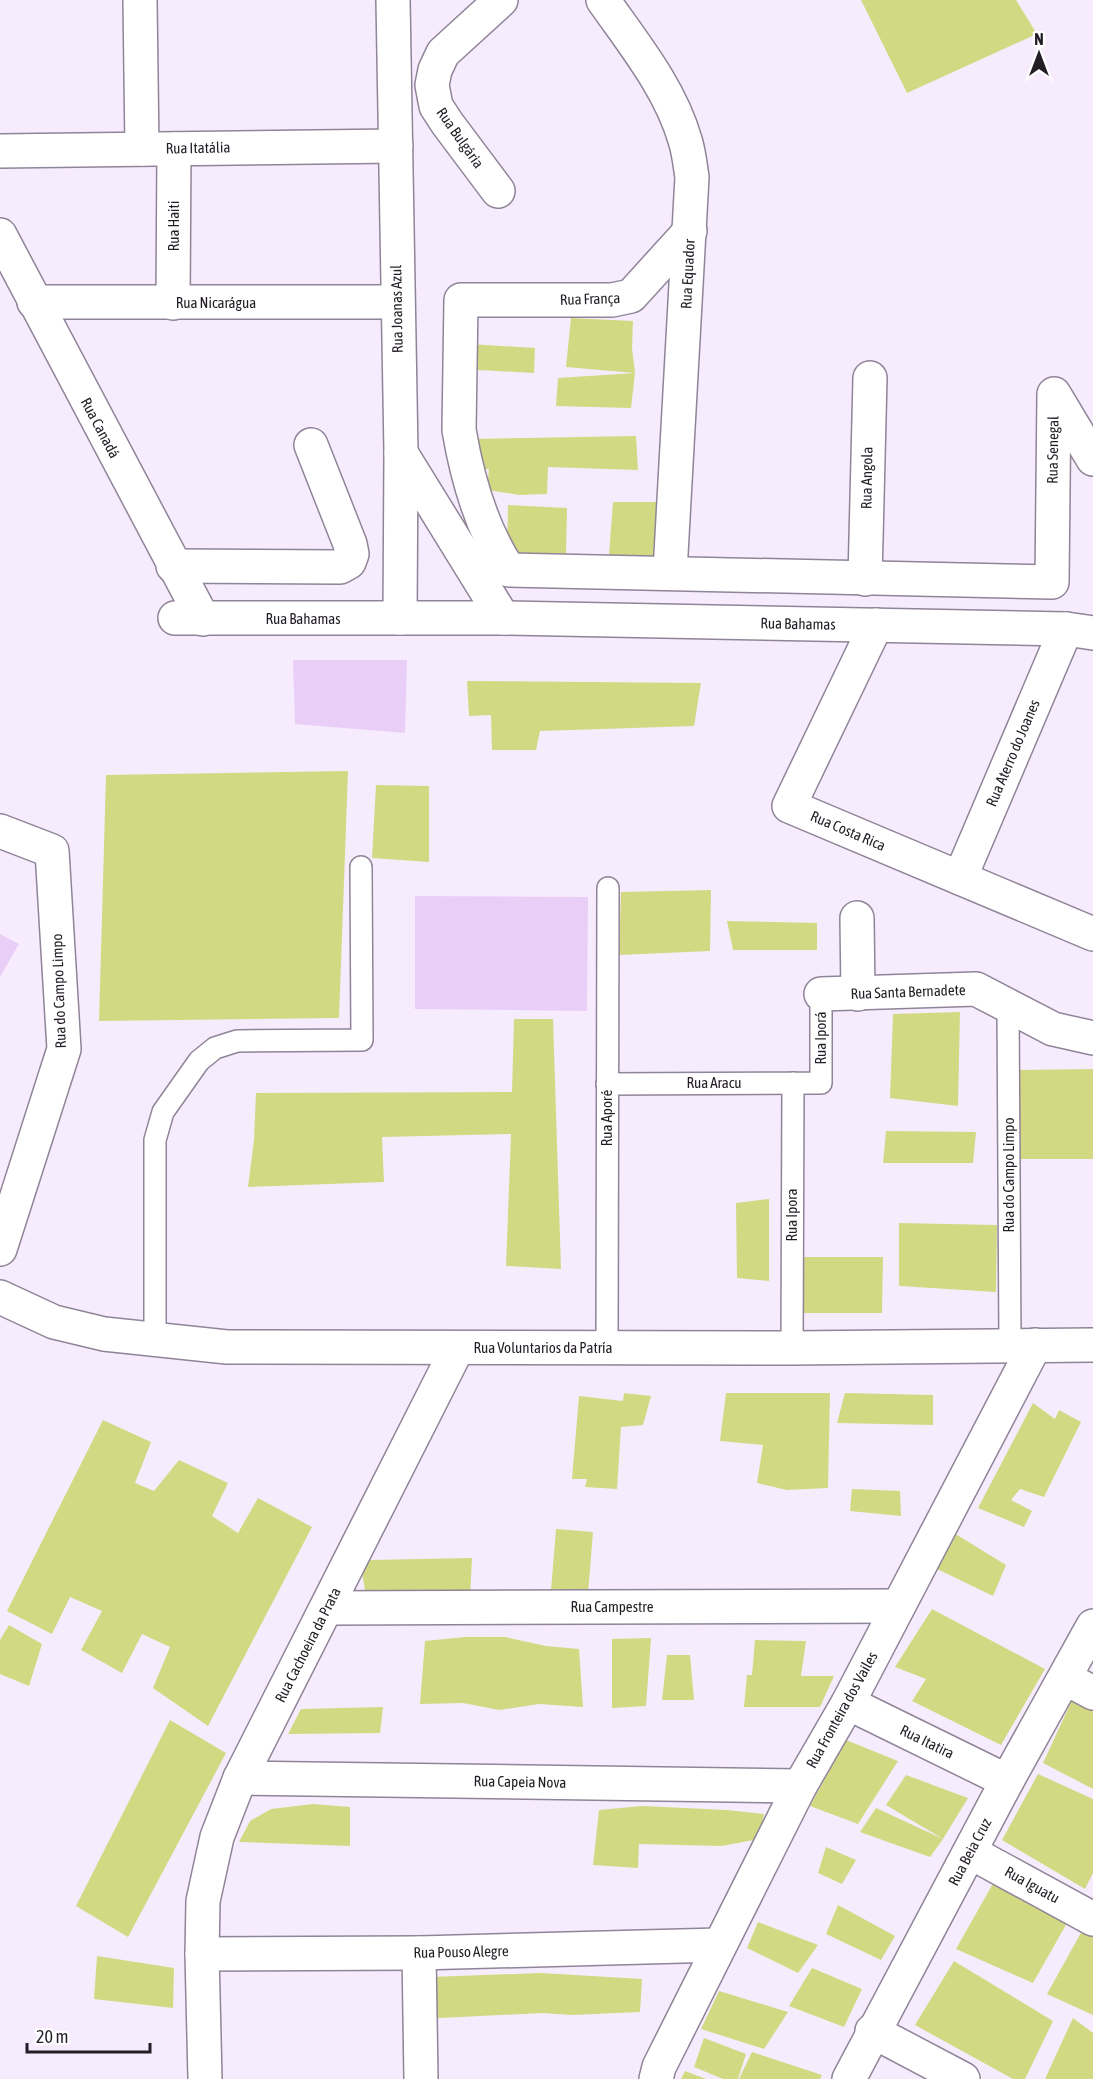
<svg xmlns="http://www.w3.org/2000/svg" width="1093" height="2079" font-family="'Asap Condensed',sans-serif">
	<rect width="100%" height="100%" fill="#f7ecfd"/>
	<g fill="#e9cff8">
		<polygon points="293,660 407,660 405,733 295,724"/>
		<polygon points="415,896 588,897 587,1011 415,1009"/>
		<polygon points="0,934 19,944 0,977"/>
	</g>
	<g fill="#d3d982">
		<polygon points="861,0 1016,0 1037,34 907,93"/>
		<polygon points="571,318 633,321 632,348 635,373 566,367"/>
		<polygon points="469,344 535,348 534,373 460,369"/>
		<polygon points="635,373 631,408 556,406 558,378"/>
		<polygon points="636,436 638,470 548,467 547,494 520,495 487,490 489,469 468,470 473,439"/>
		<polygon points="613,502 663,502 658,556 609,555"/>
		<polygon points="508,505 567,508 566,555 507,552"/>
		<polygon points="467,681 701,683 694,726 540,731 536,750 492,750 491,715 469,716"/>
		<polygon points="348,771 339,1018 99,1021 106,775"/>
		<polygon points="376,785 429,786 429,862 372,858"/>
		<polygon points="711,890 710,951 619,955 621,892"/>
		<polygon points="727,921 817,923 817,950 733,950"/>
		<polygon points="960,1012 958,1106 890,1098 893,1014"/>
		<polygon points="514,1019 553,1019 561,1269 506,1266 511,1134 382,1137 384,1182 248,1187 254,1140 256,1093 512,1092"/>
		<polygon points="1093,1069 1093,1159 1009,1159 1017,1070"/>
		<polygon points="886,1131 976,1132 973,1163 883,1163"/>
		<polygon points="769,1199 769,1281 737,1278 736,1203"/>
		<polygon points="899,1223 997,1225 996,1292 899,1286"/>
		<polygon points="802,1257 883,1257 882,1313 802,1313"/>
		<polygon points="624,1393 651,1396 643,1425 621,1427 617,1489 585,1487 587,1479 572,1479 579,1396 623,1401"/>
		<polygon points="726,1393 830,1393 828,1488 787,1490 757,1483 763,1445 720,1441"/>
		<polygon points="845,1393 933,1395 933,1425 837,1423"/>
		<polygon points="1033,1403 1055,1419 1059,1410 1081,1422 1044,1497 1020,1489 1011,1500 1032,1511 1024,1527 978,1508"/>
		<polygon points="103,1420 151,1442 135,1483 154,1491 179,1460 228,1483 212,1516 238,1533 258,1498 312,1527 208,1726 153,1688 170,1647 142,1634 122,1673 81,1650 102,1611 70,1597 52,1634 7,1611"/>
		<polygon points="852,1489 900,1491 901,1516 850,1511"/>
		<polygon points="556,1529 593,1532 588,1594 551,1590"/>
		<polygon points="949,1530 1006,1565 993,1596 931,1566"/>
		<polygon points="472,1558 470,1597 365,1590 362,1573 370,1560"/>
		<polygon points="932,1609 1045,1669 1001,1745 912,1701 926,1679 895,1667"/>
		<polygon points="9,1625 42,1644 29,1686 0,1674 0,1640"/>
		<polygon points="465,1637 505,1637 546,1646 579,1649 583,1707 539,1704 499,1710 463,1703 420,1704 425,1641"/>
		<polygon points="651,1638 646,1706 612,1708 612,1639"/>
		<polygon points="755,1640 806,1641 801,1676 834,1676 820,1707 744,1707 747,1675 752,1675"/>
		<polygon points="667,1655 690,1655 694,1700 662,1700"/>
		<polygon points="1073,1698 1093,1709 1093,1789 1043,1763"/>
		<polygon points="383,1707 380,1733 288,1734 301,1709"/>
		<polygon points="170,1720 226,1753 128,1937 76,1906"/>
		<polygon points="846,1740 898,1761 858,1824 810,1806"/>
		<polygon points="1038,1774 1093,1799 1093,1873 1085,1889 1002,1840"/>
		<polygon points="906,1775 968,1798 943,1839 886,1805"/>
		<polygon points="313,1804 350,1807 350,1846 239,1842 250,1821 271,1809"/>
		<polygon points="642,1806 727,1810 764,1814 759,1839 722,1846 639,1844 638,1868 593,1865 599,1810"/>
		<polygon points="876,1808 943,1839 930,1857 860,1832"/>
		<polygon points="826,1847 856,1860 842,1884 818,1873"/>
		<polygon points="995,1880 1067,1923 1033,1983 956,1949"/>
		<polygon points="838,1905 895,1936 881,1960 826,1934"/>
		<polygon points="758,1922 818,1945 798,1973 747,1948"/>
		<polygon points="1082,1931 1093,1937 1093,2015 1047,1994"/>
		<polygon points="97,1956 174,1968 173,2008 94,1999"/>
		<polygon points="954,1961 1053,2021 1025,2079 1013,2079 915,2025"/>
		<polygon points="812,1968 862,1989 844,2027 789,2006"/>
		<polygon points="541,1973 642,1979 640,2012 572,2015 542,2013 420,2019 429,1977"/>
		<polygon points="719,1991 788,2012 764,2049 701,2029"/>
		<polygon points="1073,2018 1093,2033 1093,2079 1045,2079"/>
		<polygon points="704,2038 746,2054 738,2079 723,2079 694,2067"/>
		<polygon points="752,2052 822,2075 820,2079 739,2079"/>
		<polygon points="685,2071 706,2079 681,2079"/>
	</g>
	<g fill="none" stroke-linecap="round" stroke-linejoin="round">
		<g stroke="#908498" stroke-width="24">
			<g id="service">
				<polyline points="1008,1006 1010,1345"/>
				<polyline points="607,1084 821,1083 821,994"/>
				<polyline points="155,1341 155,1140 163,1112 199,1061 215,1048 237,1041 362,1040 361,867"/>
				<polyline points="607,1348 608,888"/>
				<polyline points="792,1348 793,1083"/>
			</g>
		</g>
		<g stroke="#908498" stroke-width="36">
			<g id="minor">
				<polyline points="140,0 142,149"/>
				<polyline points="393,0 401,453 400,618"/>
				<path d="M 603,0 C 633,43 670,88 685,140 C 689,152 690,165 692,177 L 670,572"/>
				<polyline points="0,151 396,146"/>
				<polyline points="498,191 447,123 436,106 432,85 435,70 443,53 501,0"/>
				<path d="M 690,231 L 631,296 L 612,300 L 461,300 L 459,430 C 467,477 482,530 509,570 L 1052,582 L 1054,394 L 1093,459"/>
				<polyline points="0,235 203,619"/>
				<polyline points="34,302 397,302"/>
				<polyline points="173,303 174,149"/>
				<polyline points="401,453 503,618"/>
				<polyline points="173,566 340,567 349,562 352,554 350,544 311,445"/>
				<polyline points="865,579 870,378"/>
				<polyline points="175,618 503,618 1066,629 1093,633"/>
				<polyline points="876,625 789,806 1093,934"/>
				<polyline points="0,831 52,851 64,1049 0,1249"/>
				<polyline points="960,878 1066,629"/>
				<polyline points="857,918 858,994"/>
				<polyline points="821,994 976,989 1053,1029 1093,1038"/>
				<polyline points="327,1608 898,1606"/>
				<polyline points="1065,1678 1093,1693"/>
				<polyline points="848,1703 1007,1781"/>
				<polyline points="240,1778 800,1786"/>
				<polyline points="970,1852 1093,1919"/>
				<polyline points="419,1953 421,2079"/>
				<polyline points="202,1954 419,1953 719,1945"/>
				<polyline points="872,2031 963,2079"/>
				<polyline points="205,2079 202,1954 203,1901 217,1837 240,1778 457,1349"/>
				<polyline points="656,2079 659,2067 800,1786 848,1703 1035,1345"/>
				<polyline points="849,2079 1007,1781 1093,1626"/>
			</g>
		</g>
		<g stroke="#908498" stroke-width="36">
			<polyline id="tertiary" points="0,1297 54,1322 104,1334 227,1347 792,1348 1093,1345"/>
		</g>
		<use href="#service" stroke="#fff" stroke-width="21"/>
		<use href="#minor" stroke="#fff" stroke-width="33"/>
		<use href="#tertiary" stroke="#fff" stroke-width="33"/>
	</g>
	<g text-anchor="middle" stroke-width="4.5" stroke-linejoin="round" paint-order="stroke">
		<g font-size="15" fill="#231e25" stroke="#fff">
			<text transform="translate(460 138) rotate(55)" y="5">Rua Bulgária</text>
			<text transform="translate(198 148) rotate(-1)" y="5">Rua Itatália</text>
			<text transform="translate(174 226) rotate(-90)" y="5">Rua Haiti</text>
			<text transform="translate(688 274) rotate(-87)" y="5">Rua Equador</text>
			<text transform="translate(590 299) rotate(-2)" y="5">Rua França</text>
			<text x="216" y="308">Rua Nicarágua</text>
			<text transform="translate(397 309) rotate(-91)" y="5">Rua Joanas Azul</text>
			<text transform="translate(100 428) rotate(62)" y="5">Rua Canadá</text>
			<text transform="translate(1053 450) rotate(-89)" y="5">Rua Senegal</text>
			<text transform="translate(867 478) rotate(-89)" y="5">Rua Angola</text>
			<text x="303" y="624">Rua Bahamas</text>
			<text transform="translate(798 624) rotate(1)" y="5">Rua Bahamas</text>
			<text transform="translate(1013 753) rotate(-67)" y="5">Rua Aterro do Joanes</text>
			<text transform="translate(848 831) rotate(23)" y="5">Rua Costa Rica</text>
			<text transform="translate(59 991) rotate(-92)" y="5">Rua do Campo Limpo</text>
			<text transform="translate(908 992) rotate(-2)" y="5">Rua Santa Bernadete</text>
			<text transform="translate(821 1038) rotate(-90)" y="5">Rua Iporá</text>
			<text x="714" y="1088">Rua Aracu</text>
			<text transform="translate(607 1118) rotate(-90)" y="5">Rua Aporé</text>
			<text transform="translate(1009 1175) rotate(-90)" y="5">Rua do Campo Limpo</text>
			<text transform="translate(792 1215) rotate(-90)" y="5">Rua Ipora</text>
			<text x="543" y="1353">Rua Voluntarios da Patría</text>
			<text x="612" y="1612">Rua Campestre</text>
			<text transform="translate(308 1645) rotate(-63)" y="5">Rua Cachoeira da Prata</text>
			<text transform="translate(842 1710) rotate(-61)" y="5">Rua Fronteira dos Vailes</text>
			<text transform="translate(927 1742) rotate(26)" y="5">Rua Itatira</text>
			<text transform="translate(520 1782) rotate(1)" y="5">Rua Capeia Nova</text>
			<text transform="translate(970 1852) rotate(-62)" y="5">Rua Beia Cruz</text>
			<text transform="translate(1032 1885) rotate(29)" y="5">Rua Iguatu</text>
			<text transform="translate(461 1952) rotate(-1)" y="5">Rua Pouso Alegre</text>
		</g>
	</g>
	<g transform="translate(1039 54)" stroke="#ffffff" stroke-width="4.5" paint-order="stroke">
	<path d="M0-4.5L10 22L0 15L-10 22Z" fill="#231e25"/>
	<text y="-9" font-size="16" font-weight="bold" text-anchor="middle" fill="#231e25">N</text>
	</g>
	<path d="M27 2043v9h123v-9" fill="none" stroke="#231e25" stroke-width="3"/>
	<text x="36" y="2043" font-size="18" fill="#231e25" stroke="#ffffff" stroke-width="4.5" paint-order="stroke">20 m</text>
</svg>
